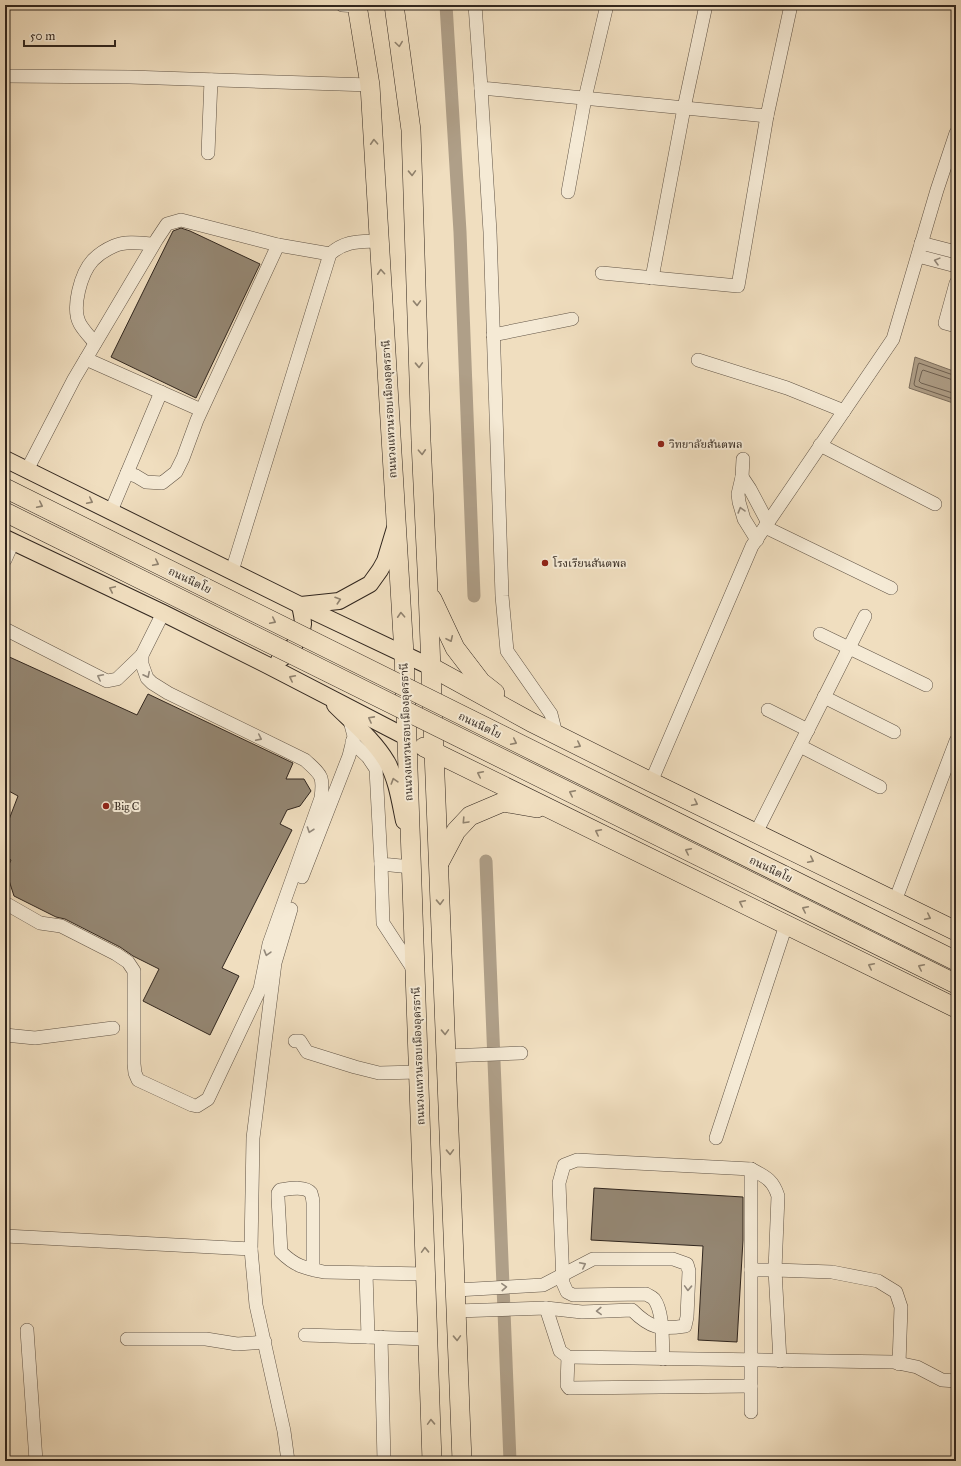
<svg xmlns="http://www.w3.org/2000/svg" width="961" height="1466" font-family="'IM FELL Great Primer','Noto Serif Thai',serif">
	<rect width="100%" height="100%" fill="#f0debf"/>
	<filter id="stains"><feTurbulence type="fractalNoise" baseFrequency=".005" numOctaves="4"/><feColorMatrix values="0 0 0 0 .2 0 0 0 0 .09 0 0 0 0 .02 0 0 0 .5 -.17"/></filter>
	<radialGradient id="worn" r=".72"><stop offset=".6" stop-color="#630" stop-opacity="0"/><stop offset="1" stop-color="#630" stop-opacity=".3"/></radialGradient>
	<polygon fill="#af9f88" stroke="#7d6f5e" points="915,357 956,372 956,404 909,388"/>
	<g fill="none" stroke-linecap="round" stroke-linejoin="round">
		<g stroke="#706253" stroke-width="1">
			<polyline points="956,376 919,363 918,365 914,384 915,386 956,400"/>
			<polyline points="956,381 923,370 922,371 919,381 921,383 956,394"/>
		</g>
		<g stroke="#af9f88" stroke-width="13">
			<polyline points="446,5 460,232 474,596"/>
			<polyline points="486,861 510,1461"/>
		</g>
	</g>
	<g fill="#948672" stroke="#31261e">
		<polygon points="181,228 190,231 260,264 196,398 111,357 173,231"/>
		<polygon points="5,655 137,715 148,694 293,763 286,779 304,779 311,791 300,806 287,810 280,824 292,830 222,968 239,976 210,1035 143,1001 159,969 133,956 120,947 65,919 56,917 14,896 6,871 11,860 5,856 5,830 18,796 5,789"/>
		<polygon points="594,1188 743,1197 743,1240 737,1342 698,1340 703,1246 591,1240"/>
	</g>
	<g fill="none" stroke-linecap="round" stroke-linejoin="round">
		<g stroke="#615446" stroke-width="14">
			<g id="minor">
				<polyline points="342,5 357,6"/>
				<polyline points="475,5 481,88 767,116 791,5"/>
				<polyline points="5,76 130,77 370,85"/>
				<polyline points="481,88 490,232 502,596 507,651 551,714 556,734"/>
				<polyline points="208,153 211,80"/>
				<polyline points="568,192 585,98 607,5"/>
				<polyline points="921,243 956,252"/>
				<polyline points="918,256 956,266"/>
				<polyline points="602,273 738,286 767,116"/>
				<polyline points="652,278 684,108 706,5"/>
				<polyline points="956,283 945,323 956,326"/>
				<polyline points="493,335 572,319"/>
				<path d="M 95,343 C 90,337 84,331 80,324 C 71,308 81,273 93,260 C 98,255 107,249 114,246 C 126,241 140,243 153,244"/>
				<polyline points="86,359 201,410"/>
				<polyline points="698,360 787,388 844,411"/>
				<polyline points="820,445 935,504"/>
				<polyline points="743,459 742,477 738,494 739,502 744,519 757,540"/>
				<polyline points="27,470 74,379 157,239 167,224 181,220 278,245 330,254"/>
				<polyline points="127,473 161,392"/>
				<polyline points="742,477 750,489 768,523"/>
				<polyline points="111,511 127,473 136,476 146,482 162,483 176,472 183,458 197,420 278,245"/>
				<polyline points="765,527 891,588"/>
				<polyline points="5,560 13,542"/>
				<path d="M 232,571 L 330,254 C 346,240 359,242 379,241"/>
				<polyline points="5,629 107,681 117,679 142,655"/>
				<polyline points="820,634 926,685"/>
				<polyline points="824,697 894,732"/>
				<polyline points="768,710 808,730"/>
				<polyline points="352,742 368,757 376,769 381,864 411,867"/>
				<polyline points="800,746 880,787"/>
				<polyline points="651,782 752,546 893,339 937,190 956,133"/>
				<polyline points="756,833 865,616"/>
				<polyline points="381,864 383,923 415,972"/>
				<polyline points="302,877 349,756 354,736 350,721"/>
				<polyline points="895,901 956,741"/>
				<path d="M 5,903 L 40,923 L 61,926 L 116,954 L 128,962 L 134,971 L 134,1064 L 135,1073 L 138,1080 L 192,1105 L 197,1106 L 208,1099 L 260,989 L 269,944 L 321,798 C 324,775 321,775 305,760 L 168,693 L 152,683 L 147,678 L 142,664 L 142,655 L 163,613"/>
				<polyline points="5,1035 35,1038 113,1028"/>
				<polyline points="295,1041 300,1041 307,1052 355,1067 379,1073 418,1072"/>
				<polyline points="446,1056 521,1053"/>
				<polyline points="716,1138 786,925"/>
				<polyline points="5,1236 251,1249 253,1138 275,963 291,909"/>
				<polyline points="251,1249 256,1305 284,1431 288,1461"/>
				<path d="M 313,1270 L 313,1203 C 313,1200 312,1196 311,1193 C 305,1185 288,1189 280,1190 L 278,1193 L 278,1198 L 281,1252 C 295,1266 304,1268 324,1272 L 426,1274"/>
				<polyline points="751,1270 775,1270 780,1361"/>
				<polyline points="366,1273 368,1337"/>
				<path d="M 456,1290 L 543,1285 L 593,1259 L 673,1259 L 687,1264 L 689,1271 L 687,1317 L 685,1326 C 660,1330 650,1328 632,1310 L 582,1312 L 546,1308 L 456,1311"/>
				<polyline points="546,1308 560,1351 568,1357 893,1362 917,1367 942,1380 956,1381"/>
				<polyline points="27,1330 36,1461"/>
				<polyline points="305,1335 428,1339"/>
				<polyline points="381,1337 384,1461"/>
				<polyline points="127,1339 206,1339 237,1344 265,1342"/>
				<polyline points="568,1357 567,1385 569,1388 751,1386"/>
				<path d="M 663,1359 C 662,1343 664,1312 654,1299 C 652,1297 649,1296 646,1294 L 573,1295 L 567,1292 L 563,1283 L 559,1183 L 564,1165 L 577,1160 L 751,1169 C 766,1177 773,1180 778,1196 L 775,1270 L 832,1272 L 878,1281 L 896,1292 L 901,1307 L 899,1364"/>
				<polyline points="751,1412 751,1169"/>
			</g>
		</g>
		<g stroke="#31261e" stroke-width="18">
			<g id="major">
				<polyline points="5,459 300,605 431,667"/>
				<polyline points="5,538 163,613 267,665 406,737"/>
				<polyline points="301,605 339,601 370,584 380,570 385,561 395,528"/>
				<path d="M 279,660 C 289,655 302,636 303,624 C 303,618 301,611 300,605"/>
				<path d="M 335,705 C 353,723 374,740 387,762 C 397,780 400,802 404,821"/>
			</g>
		</g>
		<g stroke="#31261e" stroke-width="20">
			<g id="highway">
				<polyline points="357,5 370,85 404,654 432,1461"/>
				<polyline points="394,5 411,130 421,441 428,590 434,751 462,1461"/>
				<polyline points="432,599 455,648 481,682 495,693"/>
				<polyline points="431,667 531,722 651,782 956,931"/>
				<polyline points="424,747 956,1008"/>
				<polyline points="439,863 456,831 470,816 503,802 537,808"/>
			</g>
		</g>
		<use href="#minor" stroke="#f5ead5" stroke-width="13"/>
		<use href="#major" stroke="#f0debf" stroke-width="16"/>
		<use href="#highway" stroke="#f0debf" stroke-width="19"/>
		<g stroke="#31261e" stroke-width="20" stroke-linecap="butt">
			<g id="highway-bridge">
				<polyline points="5,488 956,961"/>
				<polyline points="5,512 956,984"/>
			</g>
		</g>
		<use href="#highway-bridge" stroke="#f0debf" stroke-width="19"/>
	</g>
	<defs><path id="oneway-chevron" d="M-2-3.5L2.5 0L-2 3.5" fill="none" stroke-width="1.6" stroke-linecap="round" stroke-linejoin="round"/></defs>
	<g stroke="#90826e">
		<use href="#oneway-chevron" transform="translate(399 44) rotate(82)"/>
		<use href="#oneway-chevron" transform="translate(374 142) rotate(-93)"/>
		<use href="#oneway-chevron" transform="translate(412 173) rotate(88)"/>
		<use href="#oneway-chevron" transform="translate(381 272) rotate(-94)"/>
		<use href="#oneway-chevron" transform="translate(417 303) rotate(88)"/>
		<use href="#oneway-chevron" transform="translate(419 365) rotate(88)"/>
		<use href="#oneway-chevron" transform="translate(422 452) rotate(87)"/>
		<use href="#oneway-chevron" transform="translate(90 501) rotate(26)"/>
		<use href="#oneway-chevron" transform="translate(40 505) rotate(26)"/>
		<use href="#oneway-chevron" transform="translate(156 563) rotate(26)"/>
		<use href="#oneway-chevron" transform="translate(112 589) rotate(-155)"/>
		<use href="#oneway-chevron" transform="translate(338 600) rotate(-18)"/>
		<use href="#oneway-chevron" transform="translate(401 615) rotate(-93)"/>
		<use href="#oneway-chevron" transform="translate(273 621) rotate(26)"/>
		<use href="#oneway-chevron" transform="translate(450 639) rotate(65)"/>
		<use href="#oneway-chevron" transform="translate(292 678) rotate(-153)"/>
		<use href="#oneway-chevron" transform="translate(371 719) rotate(-152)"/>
		<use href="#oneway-chevron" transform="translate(514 742) rotate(26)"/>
		<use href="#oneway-chevron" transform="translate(578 745) rotate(27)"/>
		<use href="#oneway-chevron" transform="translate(480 774) rotate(-154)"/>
		<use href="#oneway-chevron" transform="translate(394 781) rotate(-107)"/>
		<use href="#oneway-chevron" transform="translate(572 793) rotate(-154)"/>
		<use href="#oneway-chevron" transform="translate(695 803) rotate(26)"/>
		<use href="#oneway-chevron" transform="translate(465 821) rotate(133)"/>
		<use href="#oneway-chevron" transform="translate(598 832) rotate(-153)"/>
		<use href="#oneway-chevron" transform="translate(688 851) rotate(-154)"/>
		<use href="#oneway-chevron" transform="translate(811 860) rotate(26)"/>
		<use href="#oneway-chevron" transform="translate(440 902) rotate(88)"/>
		<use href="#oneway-chevron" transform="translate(742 903) rotate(-154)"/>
		<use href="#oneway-chevron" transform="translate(805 909) rotate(-154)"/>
		<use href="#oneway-chevron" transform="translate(928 917) rotate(26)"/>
		<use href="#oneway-chevron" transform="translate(871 966) rotate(-154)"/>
		<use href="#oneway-chevron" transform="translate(921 967) rotate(-154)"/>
		<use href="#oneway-chevron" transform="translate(445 1032) rotate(88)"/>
		<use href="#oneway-chevron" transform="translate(450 1152) rotate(88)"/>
		<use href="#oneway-chevron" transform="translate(425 1250) rotate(-92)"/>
		<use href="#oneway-chevron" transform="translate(457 1338) rotate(88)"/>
		<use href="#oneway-chevron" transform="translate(431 1422) rotate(-92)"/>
	</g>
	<g stroke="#93887a">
		<use href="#oneway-chevron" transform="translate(937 261) rotate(-165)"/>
		<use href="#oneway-chevron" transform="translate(741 510) rotate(-106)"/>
		<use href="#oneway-chevron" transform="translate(147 675) rotate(64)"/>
		<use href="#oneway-chevron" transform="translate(100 677) rotate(-153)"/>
		<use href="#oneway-chevron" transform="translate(259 738) rotate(26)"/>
		<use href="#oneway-chevron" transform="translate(310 830) rotate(109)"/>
		<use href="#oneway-chevron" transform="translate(267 953) rotate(106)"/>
		<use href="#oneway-chevron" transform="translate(583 1265) rotate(-27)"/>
		<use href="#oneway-chevron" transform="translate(504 1287) rotate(-3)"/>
		<use href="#oneway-chevron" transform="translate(688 1288) rotate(92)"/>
		<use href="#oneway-chevron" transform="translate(599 1311) rotate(178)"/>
	</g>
	<g fill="#8f2418" stroke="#f5ead5" stroke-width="1.5">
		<circle cx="661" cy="444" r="4"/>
		<circle cx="545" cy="563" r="4"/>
		<circle cx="106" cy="806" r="4"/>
	</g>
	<g text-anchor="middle" stroke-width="4" stroke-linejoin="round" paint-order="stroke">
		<g font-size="11" fill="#31261e" stroke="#f5ead5">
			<text transform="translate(389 409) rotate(-93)" y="4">ถนนวงแหวนรอบเมืองอุดรธานี</text>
			<text transform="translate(190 580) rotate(26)" y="4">ถนนนิตโย</text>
			<text transform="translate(480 725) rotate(26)" y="4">ถนนนิตโย</text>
			<text transform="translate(406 732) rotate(-92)" y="4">ถนนวงแหวนรอบเมืองอุดรธานี</text>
			<text transform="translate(771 869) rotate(26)" y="4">ถนนนิตโย</text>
			<text transform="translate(418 1056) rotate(-92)" y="4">ถนนวงแหวนรอบเมืองอุดรธานี</text>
		</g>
		<g font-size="11" fill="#31261e" stroke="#f5ead5" text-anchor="start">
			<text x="669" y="448">วิทยาลัยสันตพล</text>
			<text x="553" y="567">โรงเรียนสันตพล</text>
			<text x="114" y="810">Big C</text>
		</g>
	</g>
	<rect width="961" height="1466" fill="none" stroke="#f0debf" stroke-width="20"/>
	<rect x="6" y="6" width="949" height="1454" fill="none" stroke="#31261e" stroke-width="2"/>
	<rect x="10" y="10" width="941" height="1446" fill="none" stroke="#31261e"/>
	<path d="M24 40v6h91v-6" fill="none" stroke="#31261e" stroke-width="2"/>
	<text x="30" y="40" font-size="12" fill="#31261e" stroke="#f5ead5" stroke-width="3" paint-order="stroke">50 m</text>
	<rect width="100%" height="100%" filter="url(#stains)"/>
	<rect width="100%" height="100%" fill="url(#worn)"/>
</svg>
